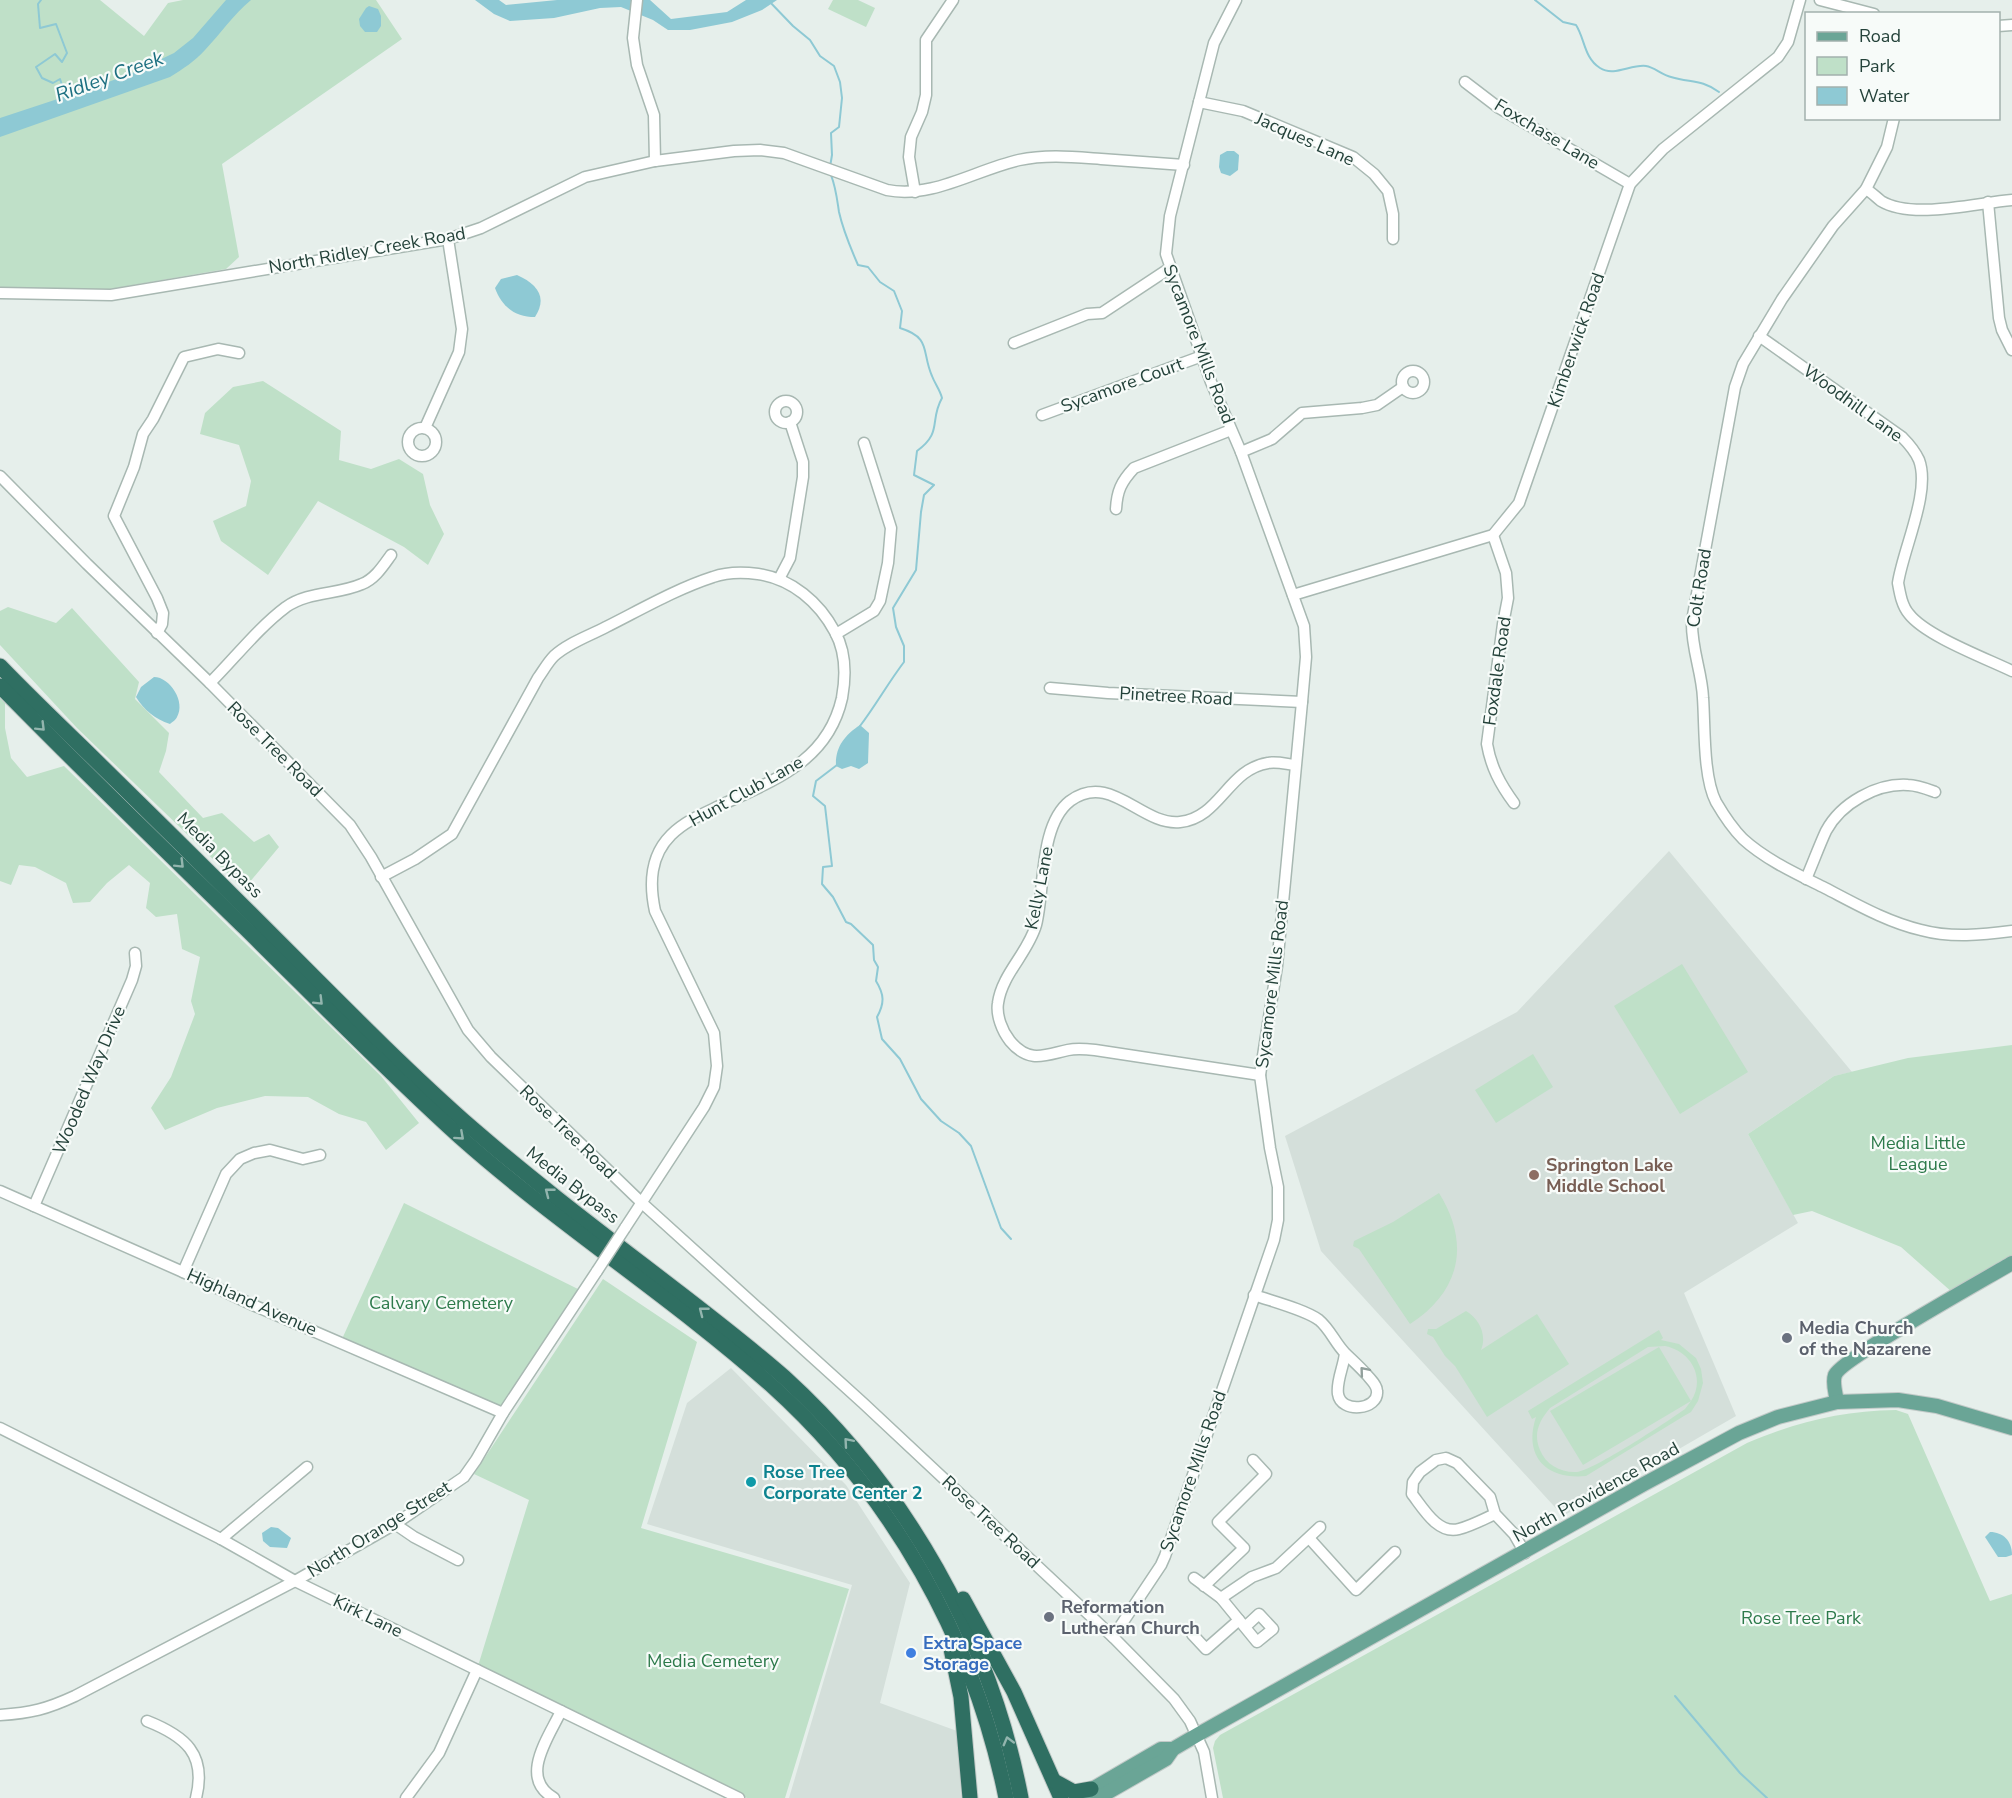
<svg xmlns="http://www.w3.org/2000/svg" width="2012" height="1798" font-family="'Nunito Sans',sans-serif">
	<rect width="100%" height="100%" fill="#e6efeb"/>
	<g fill="#d4dfda">
		<polygon points="1669,851 1852,1072 1834,1076 1748,1134 1798,1223 1684,1293 1736,1416 1563,1516 1321,1251 1285,1136 1517,1012"/>
		<polygon points="731,1368 846,1485 910,1583 880,1703 957,1731 961,1798 789,1798 852,1585 647,1524 687,1403"/>
	</g>
	<g fill="#bfe0c8" fill-rule="evenodd">
		<polygon points="0,0 100,0 144,36 168,3 183,0 376,0 402,39 222,164 239,257 226,269 104,290 0,288"/>
		<polygon points="833,0 858,0 875,8 866,27 828,9"/>
		<polygon points="263,381 341,431 339,460 371,469 399,459 423,474 430,505 444,534 428,565 404,547 318,501 268,575 221,541 213,521 246,506 251,481 239,445 200,434 205,413 233,387"/>
		<polygon points="8,607 56,623 72,608 139,682 135,699 169,733 166,751 159,772 203,818 222,813 254,842 269,834 279,847 244,889 77,728 0,645 0,611"/>
		<polygon points="0,698 5,703 5,728 11,758 27,777 64,766 381,1076 419,1123 386,1150 366,1122 339,1114 308,1097 265,1096 217,1108 165,1130 151,1108 171,1077 195,1014 191,1001 200,957 182,949 177,914 156,917 146,908 150,883 129,865 107,883 90,902 73,903 66,883 35,867 19,865 11,885 0,881"/>
		<polygon points="1682,964 1748,1072 1680,1114 1614,1006"/>
		<polygon points="2012,1045 2012,1258 1953,1293 1901,1247 1812,1211 1793,1215 1748,1134 1834,1076 1908,1058"/>
		<polygon points="1533,1054 1553,1087 1496,1123 1475,1090"/>
		<path d="M 1439,1193 C 1471,1244 1460,1292 1410,1324 L 1359,1249 L 1353,1246 L 1354,1241 L 1393,1222 Z"/>
		<polygon points="404,1203 580,1290 502,1405 495,1406 342,1339"/>
		<polygon points="603,1279 697,1342 641,1528 849,1589 785,1798 747,1798 478,1666 529,1500 474,1474"/>
		<path d="M 1466,1311 C 1480,1319 1487,1336 1481,1350 L 1537,1314 L 1569,1364 L 1487,1417 L 1455,1366 L 1445,1356 L 1433,1337 L 1427,1334 L 1428,1329 L 1436,1329 Z"/>
		<path d="M 1659,1330 L 1663,1338 L 1661,1340 L 1679,1344 L 1696,1358 L 1701,1369 L 1703,1383 L 1698,1401 L 1691,1412 L 1684,1416 L 1586,1476 C 1546,1480 1523,1456 1536,1417 L 1532,1419 L 1528,1411 ZM 1665,1346 C 1691,1351 1706,1378 1691,1401 L 1659,1347 L 1550,1411 L 1583,1465 L 1691,1401 L 1685,1409 C 1667,1422 1594,1470 1577,1472 C 1561,1473 1546,1465 1540,1450 C 1533,1434 1539,1421 1550,1408 L 1648,1347 Z"/>
		<path d="M 1896,1410 L 1908,1414 L 1990,1601 L 2012,1594 L 2012,1798 L 1223,1798 L 1213,1748 L 1215,1741 L 1220,1735 L 1747,1443 C 1797,1422 1841,1411 1896,1410 Z"/>
	</g>
	<g fill="#8ec9d4">
		<path d="M 226,0 L 251,0 C 233,15 221,33 205,50 C 195,61 183,69 170,77 L 0,137 L 0,118 L 100,85 L 130,74 L 174,53 L 193,38 Z"/>
		<polygon points="475,0 499,0 506,5 557,0 650,0 671,19 727,12 746,0 777,0 762,10 732,22 690,30 668,30 653,20 621,7 600,8 554,18 510,21 494,14"/>
		<polygon points="369,6 378,9 381,16 381,26 377,32 365,32 360,26 359,19 366,8"/>
		<polygon points="1227,151 1234,151 1239,155 1238,170 1230,176 1221,173 1219,167 1220,155"/>
		<path d="M 517,275 C 537,284 548,297 535,317 C 515,317 502,307 495,288 L 501,279 Z"/>
		<path d="M 154,677 C 170,677 186,702 177,717 C 176,720 172,722 170,724 C 155,719 144,710 136,697 L 141,687 Z"/>
		<path d="M 860,725 L 869,733 L 868,763 L 859,769 L 851,766 L 842,769 L 836,766 C 835,747 845,735 860,725 Z"/>
		<polygon points="271,1527 278,1528 291,1538 287,1548 270,1547 263,1541 262,1533"/>
		<path d="M 1990,1532 C 2003,1532 2012,1541 2012,1555 L 2006,1557 L 1998,1557 L 1985,1537 Z"/>
	</g>
	<g fill="none" stroke-linecap="round" stroke-linejoin="round">
		<g stroke="#8ec9d4" stroke-width="2">
			<polyline points="41,0 38,4 40,28 56,24 67,53 62,62 55,54 36,67 42,78 53,83 60,79 63,88 57,100"/>
			<polyline points="768,0 793,26 810,40 820,56 834,66 840,82 842,98 839,127 831,133 832,155 830,167"/>
			<path d="M 1535,0 L 1563,22 L 1576,25 C 1585,39 1584,58 1600,68 C 1614,77 1631,64 1646,66 C 1654,67 1662,75 1671,77 C 1691,83 1701,79 1719,92"/>
			<path d="M 831,175 C 836,188 837,199 839,212 C 843,230 851,249 858,265 L 868,267 L 880,282 L 894,291 L 902,311 L 900,328 C 932,338 921,351 932,376 C 935,384 940,390 942,398 C 929,421 943,432 917,451 L 914,475 L 934,485 L 924,495 L 921,512 L 916,570 L 893,608 L 896,627 L 904,646 L 904,662 C 888,683 876,705 860,726"/>
			<path d="M 837,765 L 816,781 L 813,796 L 825,806 L 832,866 L 823,867 L 822,884 L 833,897 L 846,922 L 851,924 L 873,945 L 874,960 L 878,967 L 876,981 C 884,994 885,1003 877,1017 L 882,1039 L 900,1059 L 921,1099 L 941,1121 L 959,1133 L 971,1146 L 1001,1228 L 1011,1239"/>
			<polyline points="1675,1696 1740,1773 1767,1798"/>
		</g>
		<g stroke="#a8b8b2" stroke-width="13">
			<g id="minor">
				<polyline points="637,0 633,38 637,65 654,115 655,161"/>
				<polyline points="1820,0 1874,14"/>
				<polyline points="1998,26 2012,25"/>
				<polyline points="1465,82 1499,108 1630,184"/>
				<polyline points="1199,102 1243,111 1353,157 1374,174 1388,191 1393,214 1393,239"/>
				<path d="M 1894,118 L 1887,147 L 1866,189 L 1833,226 L 1782,299 L 1743,364 L 1735,387 L 1692,621 C 1691,648 1702,672 1703,698 C 1705,726 1703,777 1716,802 C 1723,814 1733,829 1743,839 C 1766,860 1797,874 1825,888 C 1856,904 1887,922 1921,930 C 1950,938 1983,935 2012,931"/>
				<path d="M 1866,189 C 1871,192 1876,197 1881,201 C 1912,220 1976,203 2012,200"/>
				<polyline points="915,192 909,157 911,137 922,112 926,95 926,40 953,0"/>
				<polyline points="1988,202 1999,318 2002,330 2012,350"/>
				<path d="M 0,293 L 111,295 L 448,239 L 481,228 L 585,177 L 655,161 L 734,151 L 760,150 L 784,153 L 887,190 C 932,199 975,170 1019,160 C 1047,154 1074,157 1101,159 C 1129,161 1156,163 1184,165"/>
				<path d="M 1759,336 L 1902,437 C 1909,444 1915,451 1919,460 C 1931,492 1903,549 1898,583 C 1900,594 1902,606 1909,614 C 1926,636 1985,658 2012,671"/>
				<polyline points="1014,343 1087,314 1102,313 1170,268"/>
				<circle cx="1413" cy="382" r="11"/>
				<circle cx="786" cy="412" r="11"/>
				<polyline points="1042,415 1202,356"/>
				<polyline points="425,428 459,352 462,329 448,239"/>
				<circle cx="422" cy="442" r="14"/>
				<polyline points="1241,452 1272,439 1302,413 1362,408 1377,405 1403,387"/>
				<polyline points="0,476 87,564 210,683 350,825 371,857 468,1030 491,1057 642,1203 863,1403 1113,1637 1174,1699 1190,1721 1204,1752 1212,1798"/>
				<path d="M 1116,509 C 1117,491 1121,482 1134,468 L 1231,430"/>
				<path d="M 1493,535 L 1506,573 L 1508,598 L 1503,624 L 1487,744 C 1491,767 1500,784 1514,803"/>
				<polyline points="779,579 790,558 803,477 803,462 790,422"/>
				<polyline points="1293,595 1493,535 1519,503 1630,184 1663,149 1778,57 1788,42 1800,0"/>
				<polyline points="157,633 162,624 163,613 157,598 114,516 134,467 143,434 153,419 184,357 218,349 239,353"/>
				<polyline points="836,634 874,611 880,601 888,563 891,528 864,443"/>
				<path d="M 210,683 C 235,658 258,628 286,607 C 309,591 337,595 362,584 C 375,579 383,566 391,555"/>
				<polyline points="1050,688 1108,693 1302,702"/>
				<path d="M 381,877 L 415,859 L 452,834 L 538,678 C 543,671 548,662 554,656 C 568,643 589,636 606,627 C 640,610 676,589 713,577 C 727,572 743,572 758,574 C 792,579 819,602 835,632 C 846,652 846,676 842,698 C 827,765 768,782 713,809 C 698,816 683,823 671,835 C 650,856 649,883 655,911 L 714,1033 L 717,1066 L 714,1087 L 704,1107 L 625,1228"/>
				<path d="M 1806,879 C 1813,863 1819,846 1826,831 C 1841,803 1877,783 1908,785 C 1917,785 1927,789 1935,792"/>
				<path d="M 1260,1075 L 1095,1050 C 1086,1049 1077,1048 1068,1050 C 1045,1055 1029,1064 1010,1041 C 1002,1031 996,1015 998,1003 C 1002,974 1028,953 1036,925 C 1045,889 1039,825 1070,801 C 1111,771 1141,826 1180,822 C 1220,818 1228,769 1268,763 C 1276,761 1286,764 1295,765"/>
				<polyline points="0,1191 183,1272 253,1305 503,1413"/>
				<polyline points="34,1206 132,980 136,966 135,953"/>
				<polyline points="183,1272 226,1174 240,1159 254,1153 270,1150 303,1159 320,1155"/>
				<path d="M 1254,1295 C 1271,1301 1306,1310 1319,1320 C 1330,1329 1335,1343 1345,1353 C 1352,1360 1360,1367 1367,1375 C 1371,1380 1377,1385 1377,1391 C 1379,1410 1341,1414 1338,1394 C 1336,1381 1344,1366 1345,1353"/>
				<polyline points="0,1428 221,1539 295,1581 739,1798"/>
				<path d="M 1495,1514 C 1484,1519 1471,1526 1459,1529 C 1438,1535 1423,1508 1412,1494 L 1413,1482 L 1420,1472 L 1436,1460 L 1446,1458 L 1457,1463 L 1490,1497 L 1495,1514 L 1514,1534 L 1525,1553"/>
				<polyline points="395,1524 414,1537 458,1560"/>
				<polyline points="1309,1538 1356,1590 1395,1552"/>
				<polyline points="221,1539 307,1467"/>
				<polyline points="1194,1578 1221,1598 1257,1642 1273,1629 1259,1614 1245,1627"/>
				<polyline points="1204,1586 1244,1548 1218,1522 1266,1474 1253,1460"/>
				<polyline points="1221,1598 1252,1577 1276,1568 1320,1527"/>
				<polyline points="1192,1634 1206,1649 1239,1620"/>
				<polyline points="1113,1637 1161,1565 1165,1556 1274,1240 1278,1220 1278,1187 1270,1148 1260,1075 1277,966 1302,702 1306,657 1304,626 1241,452 1211,382 1166,254 1170,216 1214,43 1236,0"/>
				<path d="M 0,1715 C 31,1713 47,1709 75,1696 L 295,1581 L 395,1524 L 464,1477 L 476,1460 L 503,1413 L 597,1271"/>
				<path d="M 147,1721 C 185,1736 207,1754 196,1798"/>
				<polyline points="406,1798 439,1753 477,1670"/>
				<path d="M 554,1798 C 518,1778 549,1737 561,1711"/>
			</g>
		</g>
		<g stroke="#c2cac8" stroke-width="16">
			<g id="major">
				<path d="M 1837,1402 C 1836,1394 1832,1383 1835,1375 C 1841,1359 1987,1278 2012,1263"/>
				<polyline points="1082,1795 1161,1749 1173,1749"/>
				<polyline points="1098,1798 1166,1759 1173,1749 1197,1735 1644,1484 1739,1433 1778,1417 1837,1402 1898,1400 1937,1406 2012,1428"/>
			</g>
		</g>
		<g stroke="#c2cac8" stroke-width="17">
			<g id="highway">
				<path d="M 0,666 C 27,694 55,721 83,748 C 133,797 183,846 233,896 C 312,974 390,1056 473,1129 C 540,1187 611,1240 681,1294 C 716,1321 751,1348 784,1377 C 906,1488 990,1637 1021,1798"/>
				<path d="M 0,686 C 80,768 163,848 245,928 C 316,998 386,1070 460,1137 C 559,1225 672,1297 771,1385 C 892,1494 974,1639 1006,1798"/>
				<polyline points="963,1599 1014,1692 1061,1798"/>
				<polyline points="950,1644 961,1697 970,1798"/>
				<polyline points="1054,1781 1074,1792 1091,1789"/>
			</g>
		</g>
		<use href="#minor" stroke="#fff" stroke-width="10"/>
		<use href="#major" stroke="#6aa596" stroke-width="14"/>
		<use href="#highway" stroke="#2f6f62" stroke-width="15"/>
		<g stroke="#a8b8b2" stroke-width="13" stroke-linecap="butt">
			<polyline id="minor-bridge" points="597,1271 625,1228"/>
		</g>
		<use href="#minor-bridge" stroke="#fff" stroke-width="10"/>
	</g>
	<defs><path id="oneway-chevron" d="M-2-3.5L2.5 0L-2 3.5" fill="none" stroke-width="1.6" stroke-linecap="round" stroke-linejoin="round" transform="scale(1.5)"/></defs>
	<g stroke="#93b5ae">
		<use href="#oneway-chevron" transform="translate(41 727) rotate(45)"/>
		<use href="#oneway-chevron" transform="translate(180 864) rotate(45)"/>
		<use href="#oneway-chevron" transform="translate(319 1001) rotate(45)"/>
		<use href="#oneway-chevron" transform="translate(460 1136) rotate(42)"/>
		<use href="#oneway-chevron" transform="translate(549 1192) rotate(-142)"/>
		<use href="#oneway-chevron" transform="translate(703 1311) rotate(-142)"/>
		<use href="#oneway-chevron" transform="translate(848 1442) rotate(-131)"/>
		<use href="#oneway-chevron" transform="translate(1008 1741) rotate(-105)"/>
	</g>
	<use stroke="#92a09c" href="#oneway-chevron" transform="translate(1364 1371) rotate(-130)"/>
	<circle fill="#8d6e63" stroke="#f7fbf9" stroke-width="2" cx="1534" cy="1175" r="6"/>
	<g fill="#6b7280" stroke="#f7fbf9" stroke-width="2">
		<circle cx="1787" cy="1338" r="6"/>
		<circle cx="1049" cy="1617" r="6"/>
	</g>
	<circle fill="#0f9aa8" stroke="#f7fbf9" stroke-width="2" cx="751" cy="1482" r="6"/>
	<circle fill="#3f7fe0" stroke="#f7fbf9" stroke-width="2" cx="911" cy="1653" r="6"/>
	<g text-anchor="middle" stroke-width="4.5" stroke-linejoin="round" paint-order="stroke">
		<g font-size="18" fill="#24423a" stroke="#f7fbf9">
			<text transform="translate(1547 134) rotate(31)" y="6">Foxchase Lane</text>
			<text transform="translate(1305 139) rotate(24)" y="6">Jacques Lane</text>
			<text transform="translate(367 250) rotate(-10)" y="6">North Ridley Creek Road</text>
			<text transform="translate(1576 340) rotate(-71)" y="6">Kimberwick Road</text>
			<text transform="translate(1199 344) rotate(69)" y="6">Sycamore Mills Road</text>
			<text transform="translate(1122 385) rotate(-20)" y="6">Sycamore Court</text>
			<text transform="translate(1853 403) rotate(36)" y="6">Woodhill Lane</text>
			<text transform="translate(1699 588) rotate(-81)" y="6">Colt Road</text>
			<text transform="translate(1497 671) rotate(-82)" y="6">Foxdale Road</text>
			<text transform="translate(1176 696) rotate(3)" y="6">Pinetree Road</text>
			<text transform="translate(275 749) rotate(45)" y="6">Rose Tree Road</text>
			<text transform="translate(746 791) rotate(-29)" y="6">Hunt Club Lane</text>
			<text transform="translate(220 855) rotate(45)" y="6">Media Bypass</text>
			<text transform="translate(1039 888) rotate(-79)" y="6">Kelly Lane</text>
			<text transform="translate(1272 984) rotate(-83)" y="6">Sycamore Mills Road</text>
			<text transform="translate(89 1080) rotate(-67)" y="6">Wooded Way Drive</text>
			<text transform="translate(568 1132) rotate(44)" y="6">Rose Tree Road</text>
			<text transform="translate(573 1185) rotate(38)" y="6">Media Bypass</text>
			<text transform="translate(252 1302) rotate(24)" y="6">Highland Avenue</text>
			<text transform="translate(1193 1471) rotate(-71)" y="6">Sycamore Mills Road</text>
			<text transform="translate(1596 1492) rotate(-29)" y="6">North Providence Road</text>
			<text transform="translate(991 1522) rotate(43)" y="6">Rose Tree Road</text>
			<text transform="translate(379 1529) rotate(-32)" y="6">North Orange Street</text>
			<text transform="translate(368 1616) rotate(26)" y="6">Kirk Lane</text>
		</g>
		<g font-size="18" fill="#2d7a4b" stroke="#f7fbf9">
			<text x="1918" y="1149">Media Little<tspan x="1918" dy="21">League</tspan></text>
			<text x="441" y="1309">Calvary Cemetery</text>
			<text x="1801" y="1624">Rose Tree Park</text>
			<text x="713" y="1667">Media Cemetery</text>
		</g>
		<g font-size="18" font-weight="bold" fill="#785e54" stroke="#f7fbf9" text-anchor="start">
			<text x="1546" y="1171">Springton Lake<tspan x="1546" dy="21">Middle School</tspan></text>
		</g>
		<g font-size="18" font-weight="bold" fill="#5b616d" stroke="#f7fbf9" text-anchor="start">
			<text x="1799" y="1334">Media Church<tspan x="1799" dy="21">of the Nazarene</tspan></text>
			<text x="1061" y="1613">Reformation<tspan x="1061" dy="21">Lutheran Church</tspan></text>
		</g>
		<g font-size="18" font-weight="bold" fill="#0d838f" stroke="#f7fbf9" text-anchor="start">
			<text x="763" y="1478">Rose Tree<tspan x="763" dy="21">Corporate Center 2</tspan></text>
		</g>
		<g font-size="18" font-weight="bold" fill="#366cbe" stroke="#f7fbf9" text-anchor="start">
			<text x="923" y="1649">Extra Space<tspan x="923" dy="21">Storage</tspan></text>
		</g>
		<g font-size="20" font-style="italic" fill="#1c6f80" stroke="#f7fbf9">
			<text transform="translate(109 76) rotate(-20)" y="7">Ridley Creek</text>
		</g>
	</g>
	<rect x="1805" y="12" width="195" height="108" fill="#f7fbf9" stroke="#a3b1ad" stroke-width="1.5"/>
	<rect x="1817" y="32" width="30" height="9" fill="#6aa596" stroke="#a3b1ad" stroke-width="1.5"/>
	<text x="1859" y="42" font-size="18" fill="#24423a">Road</text>
	<rect x="1817" y="57" width="30" height="18" fill="#bfe0c8" stroke="#a3b1ad" stroke-width="1.5"/>
	<text x="1859" y="72" font-size="18" fill="#24423a">Park</text>
	<rect x="1817" y="87" width="30" height="18" fill="#8ec9d4" stroke="#a3b1ad" stroke-width="1.5"/>
	<text x="1859" y="102" font-size="18" fill="#24423a">Water</text>
</svg>
